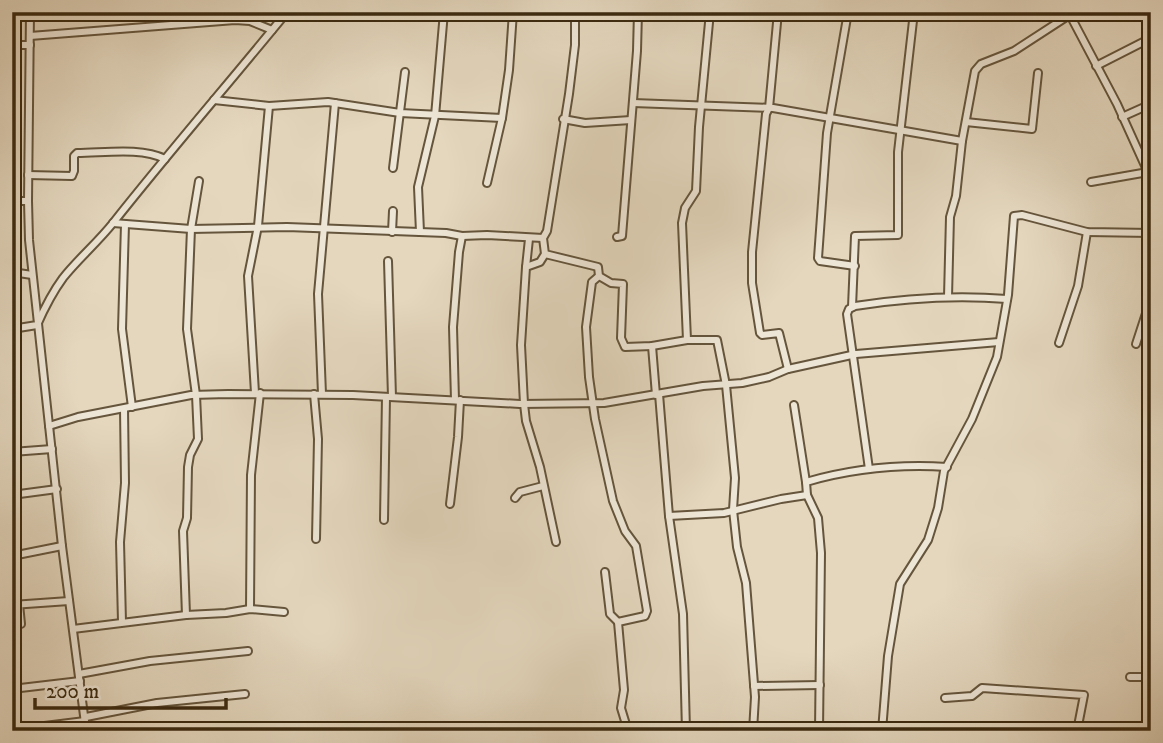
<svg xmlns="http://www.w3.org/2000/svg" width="1163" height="743" font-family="'IM FELL DW Pica',serif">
	<rect width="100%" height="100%" fill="#e4d7be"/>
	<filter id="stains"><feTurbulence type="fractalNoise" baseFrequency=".00286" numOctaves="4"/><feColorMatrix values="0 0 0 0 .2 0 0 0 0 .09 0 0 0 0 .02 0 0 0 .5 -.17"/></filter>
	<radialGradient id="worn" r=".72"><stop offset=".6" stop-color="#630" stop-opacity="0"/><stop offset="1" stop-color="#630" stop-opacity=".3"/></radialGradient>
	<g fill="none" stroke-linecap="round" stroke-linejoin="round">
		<g stroke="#65553c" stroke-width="10">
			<g id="street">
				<polyline points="30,12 28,201 29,240 62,546 86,731"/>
				<polyline points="575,12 575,45 569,94 547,231 543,238 545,254 594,266 598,267 599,276 611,283 623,284 621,338 625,347 652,346 687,340 682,223 685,208 696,191 699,127 710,12"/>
				<polyline points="778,12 769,108 766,114 752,252 752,283 760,333 762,335 779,333 788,369"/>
				<polyline points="848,12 827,133 818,258 820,261 855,266"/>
				<polyline points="975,14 977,12"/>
				<polyline points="1070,15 1117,104 1151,179"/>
				<polyline points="377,16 378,12"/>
				<polyline points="30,36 235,20 250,21 272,30"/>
				<polyline points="12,45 30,45"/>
				<polyline points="1096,66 1151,38"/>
				<polyline points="214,100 269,106 328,102 400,113 502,118 509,70 513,12"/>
				<polyline points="633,103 773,108 962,141"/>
				<polyline points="1122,117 1151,104"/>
				<polyline points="563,119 585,123 631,120"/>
				<polyline points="966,122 1032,129 1038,73"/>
				<polyline points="393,168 405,72"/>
				<path d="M 28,175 L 72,176 L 74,171 L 74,156 L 77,153 C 104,153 141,147 165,159"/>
				<polyline points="1091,182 1148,172"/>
				<polyline points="487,183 502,118"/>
				<polyline points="12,201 28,201"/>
				<polyline points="113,223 191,229 287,227 446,233 462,236 487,235 543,238"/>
				<polyline points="125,224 122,329 132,407"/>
				<polyline points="392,232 393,211"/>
				<polyline points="420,232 418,187 435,116 444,12"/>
				<polyline points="617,237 622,236 637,51 638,12"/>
				<polyline points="545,254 540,262 526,267 521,345 524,404 526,421 540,467 556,542"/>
				<polyline points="388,261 392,397"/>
				<polyline points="526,267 529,239"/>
				<polyline points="12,272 32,275"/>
				<polyline points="599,276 592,282 586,327 589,377 595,419 613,501 625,531 636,546 647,611 645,616 618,622 624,690 621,708 628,731"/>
				<polyline points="948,297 950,217 956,196 962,141 975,71 981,64 1014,51 1074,12"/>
				<polyline points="852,307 855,236 898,235 898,152 914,12"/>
				<path d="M 12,329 L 37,325 C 44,309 52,293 63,278 C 78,259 98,242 113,223 C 170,151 229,83 287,12"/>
				<polyline points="687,340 717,340 726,385 735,478 733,510 737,547 746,583 755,697 753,731"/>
				<polyline points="1059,343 1078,286 1087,232"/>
				<polyline points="1136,344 1151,298"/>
				<polyline points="652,346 656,395"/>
				<polyline points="255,393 248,276 258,226 269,106"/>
				<polyline points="314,394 318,439 316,539"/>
				<polyline points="322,394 318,294 335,103"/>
				<polyline points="659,394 669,516 683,614 686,731"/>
				<polyline points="455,400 453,327 459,252 462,236"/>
				<polyline points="794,405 806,482"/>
				<polyline points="49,426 78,417 191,395 228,394 353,395 520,404 604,403 703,386 742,383 769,377 788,369 856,354 999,342"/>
				<polyline points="12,452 52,449"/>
				<path d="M 869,469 L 847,314 L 849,309 L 855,306 C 906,298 956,295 1007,299"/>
				<polyline points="12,495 57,489"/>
				<polyline points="515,498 520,492 543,486"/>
				<polyline points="450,504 458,437 460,400"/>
				<polyline points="669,516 724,513 781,499 807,495"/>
				<polyline points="384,520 386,397"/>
				<polyline points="12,556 62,546"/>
				<polyline points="605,572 610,614 618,622"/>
				<polyline points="12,605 69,601"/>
				<polyline points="250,609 251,475 260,393"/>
				<polyline points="186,615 183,531 187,518 188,467 190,455 198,439 196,395 187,329 191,229 199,181"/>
				<polyline points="122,622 120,542 125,483 124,409"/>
				<polyline points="12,624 21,624 19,604"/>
				<polyline points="73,629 186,615 226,613 250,609 284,612"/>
				<polyline points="79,674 150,661 248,651"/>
				<polyline points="1130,677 1151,677"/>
				<polyline points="754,686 820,685"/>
				<polyline points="12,689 80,681"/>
				<polyline points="945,698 972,696 982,688 1084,695 1077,731"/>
				<polyline points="86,717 157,703 245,694"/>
				<polyline points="12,730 85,721"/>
				<path d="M 819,731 L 821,553 L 818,518 L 807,495 L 806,482 C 851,469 900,464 947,467"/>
				<polyline points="882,731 888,656 900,584 928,540 938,508 944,471 972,419 997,357 1008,295 1014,216 1022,215 1087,232 1151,233"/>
			</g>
		</g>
		<use href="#street" stroke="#ede5d5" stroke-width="6"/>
	</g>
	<rect width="1163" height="743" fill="none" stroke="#e4d7be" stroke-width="42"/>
	<rect x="14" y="14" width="1135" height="715" fill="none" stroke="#3b2a10" stroke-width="3.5"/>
	<rect x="21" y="21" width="1121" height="701" fill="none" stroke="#3b2a10" stroke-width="2"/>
	<path d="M35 698v10h191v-10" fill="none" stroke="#3b2a10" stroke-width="3.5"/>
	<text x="46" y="698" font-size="21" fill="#3b2a10" stroke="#ede5d5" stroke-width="5" paint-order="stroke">200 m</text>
	<rect width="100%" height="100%" filter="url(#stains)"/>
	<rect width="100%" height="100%" fill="url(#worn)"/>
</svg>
